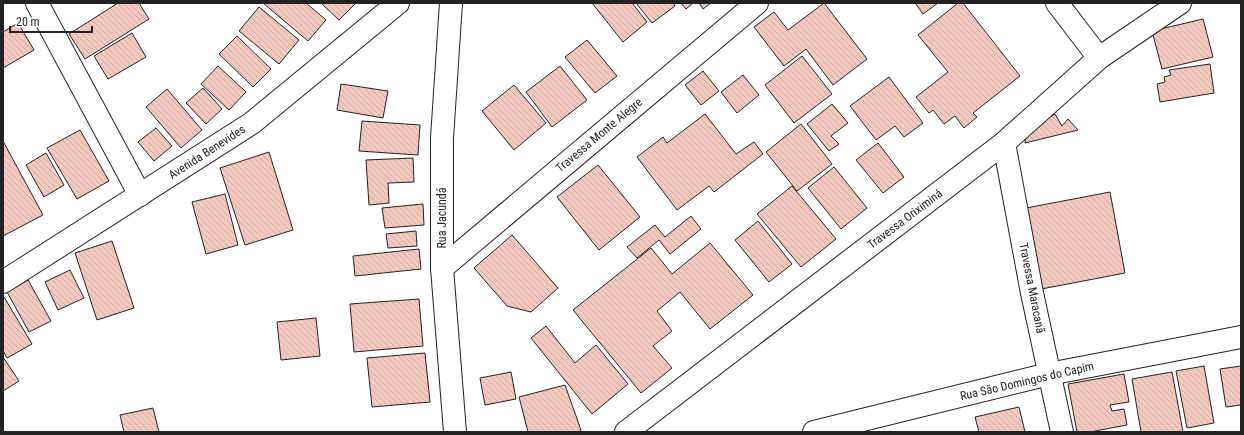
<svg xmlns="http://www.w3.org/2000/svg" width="1244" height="435" font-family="'Roboto Condensed',sans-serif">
	<defs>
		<pattern id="building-back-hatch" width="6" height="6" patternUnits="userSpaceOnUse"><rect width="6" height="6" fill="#f3c9c0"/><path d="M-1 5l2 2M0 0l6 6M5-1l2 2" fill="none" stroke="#d0aca5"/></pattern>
	</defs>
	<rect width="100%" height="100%" fill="#fff"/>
	<g fill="url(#building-back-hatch)" stroke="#222">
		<polygon points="118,3 139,3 149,19 85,59 69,34"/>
		<polygon points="263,3 306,3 326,20 308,41"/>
		<polygon points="321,3 356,3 339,20"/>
		<polygon points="592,3 632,3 647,22 623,42"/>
		<polygon points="636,3 673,3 675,6 652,23"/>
		<polygon points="681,3 693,3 686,9"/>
		<polygon points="699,3 711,3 703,9"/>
		<polygon points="824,3 867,59 833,85 806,49 784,66 754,27 774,12 788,30"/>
		<polygon points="915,3 938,3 923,14"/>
		<polygon points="958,3 963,3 1020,76 973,113 977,117 964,128 955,116 944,124 933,110 929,113 916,97 948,72 918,35"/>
		<polygon points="259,7 299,40 279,64 239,31"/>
		<polygon points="1203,19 1213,57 1162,69 1152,31"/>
		<polygon points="18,23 34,50 3,68 3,32"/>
		<polygon points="132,33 146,57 108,79 94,56"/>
		<polygon points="237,36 271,69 253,87 219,54"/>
		<polygon points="587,40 617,76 595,93 565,57"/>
		<polygon points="802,56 832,94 794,123 765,85"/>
		<polygon points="1210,64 1214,93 1160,102 1157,84 1165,82 1164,77 1171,75 1169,70"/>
		<polygon points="218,66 246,92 229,110 201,84"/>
		<polygon points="560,66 587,100 552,127 526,92"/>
		<polygon points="703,71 719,91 701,105 685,85"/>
		<polygon points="743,75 759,95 737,113 721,92"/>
		<polygon points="889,77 923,123 904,137 895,126 876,140 850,106"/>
		<polygon points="341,84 388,91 383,118 337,110"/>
		<polygon points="514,85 546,123 514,150 482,111"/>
		<polygon points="203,88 222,109 206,124 186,103"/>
		<polygon points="167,89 202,130 181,148 146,107"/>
		<polygon points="832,104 848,123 831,136 839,144 829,151 807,124"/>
		<polygon points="705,114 736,154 754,142 763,154 714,192 709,186 677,210 637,157 663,137 667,143"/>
		<polygon points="1055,114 1062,126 1068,119 1078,130 1025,143 1026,131"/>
		<polygon points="362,121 420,125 418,155 359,151"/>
		<polygon points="801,124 832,164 797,191 766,152"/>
		<polygon points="156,128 172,146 154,161 138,142"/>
		<polygon points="80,130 109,181 77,199 47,148"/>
		<polygon points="3,141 43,215 3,236"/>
		<polygon points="878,143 904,177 883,193 856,160"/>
		<polygon points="269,152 293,230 245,245 220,168"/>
		<polygon points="46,153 64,185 44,197 26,165"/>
		<polygon points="413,158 414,182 388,183 389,203 369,205 366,160"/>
		<polygon points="598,165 640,217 599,250 557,197"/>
		<polygon points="834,167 867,208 841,229 808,188"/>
		<polygon points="792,186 836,239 801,267 757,214"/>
		<polygon points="1110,192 1125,273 1036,290 1021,209"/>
		<polygon points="225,194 238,245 206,254 192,202"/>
		<polygon points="423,204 424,225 385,228 382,208"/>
		<polygon points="691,216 701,229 670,254 659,240 637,258 627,247 655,225 665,237"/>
		<polygon points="758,221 792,264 769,282 735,240"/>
		<polygon points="416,231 417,246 388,248 386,234"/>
		<polygon points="512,235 558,288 531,312 507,306 474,268"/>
		<polygon points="112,241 134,308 97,320 75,253"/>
		<polygon points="710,243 753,295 710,329 680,292 657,311 672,331 653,346 672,368 641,393 573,310 651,248 672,274"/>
		<polygon points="419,249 421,269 355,276 353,256"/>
		<polygon points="70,270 84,298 58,310 45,282"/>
		<polygon points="28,280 51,321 29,332 7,292"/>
		<polygon points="3,297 4,297 32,344 7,358 3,351"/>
		<polygon points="419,299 423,346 354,352 350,304"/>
		<polygon points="316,318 320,356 281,360 277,322"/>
		<polygon points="546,326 575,363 596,345 628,384 592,414 531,338"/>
		<polygon points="425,353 430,402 372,407 367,358"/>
		<polygon points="3,357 19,381 3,391"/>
		<polygon points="1204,366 1214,423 1187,428 1176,371"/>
		<polygon points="1241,366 1241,405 1226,407 1220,369"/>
		<polygon points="511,372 516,399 485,405 480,378"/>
		<polygon points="1172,372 1183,432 1141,432 1132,379"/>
		<polygon points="1124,374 1129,402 1110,405 1112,411 1124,409 1127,425 1090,432 1077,432 1068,384"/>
		<polygon points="565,385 581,430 578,432 528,432 519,397"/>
		<polygon points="1019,407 1025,432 979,432 975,417"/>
		<polygon points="153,408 159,432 124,432 120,415"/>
	</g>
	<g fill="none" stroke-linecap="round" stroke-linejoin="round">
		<g stroke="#222" stroke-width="24">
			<g id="minor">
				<polyline points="37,3 140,195"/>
				<polyline points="451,3 442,138 442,268 455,432"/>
				<polyline points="1057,3 1099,58"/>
				<polyline points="1004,143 1032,293 1062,432"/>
				<polyline points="442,268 757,3"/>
				<polyline points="3,282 252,123 398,3"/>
				<polyline points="626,432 1004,143 1099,58 1180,3"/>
				<polyline points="814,432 1049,374 1241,337"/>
			</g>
		</g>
		<use href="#minor" stroke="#fff" stroke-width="22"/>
	</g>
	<g text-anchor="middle" stroke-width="3" stroke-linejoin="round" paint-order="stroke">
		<g font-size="12" fill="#222" stroke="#fff">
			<text transform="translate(599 135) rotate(-40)" y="4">Travessa Monte Alegre</text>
			<text transform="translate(207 152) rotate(-33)" y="4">Avenida Benevides</text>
			<text transform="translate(442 218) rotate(-90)" y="4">Rua Jacundá</text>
			<text transform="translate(905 219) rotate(-37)" y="4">Travessa Oriximiná</text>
			<text transform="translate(1032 288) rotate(79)" y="4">Travessa Maracanã</text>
			<text transform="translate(1027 381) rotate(-13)" y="4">Rua São Domingos do Capim</text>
		</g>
	</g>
	<rect width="1244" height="435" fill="none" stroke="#222222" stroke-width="8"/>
	<path d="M10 26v6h82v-6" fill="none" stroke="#222222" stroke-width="2"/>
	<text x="16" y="26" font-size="12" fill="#222222" stroke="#ffffff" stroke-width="3" paint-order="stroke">20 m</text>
</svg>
